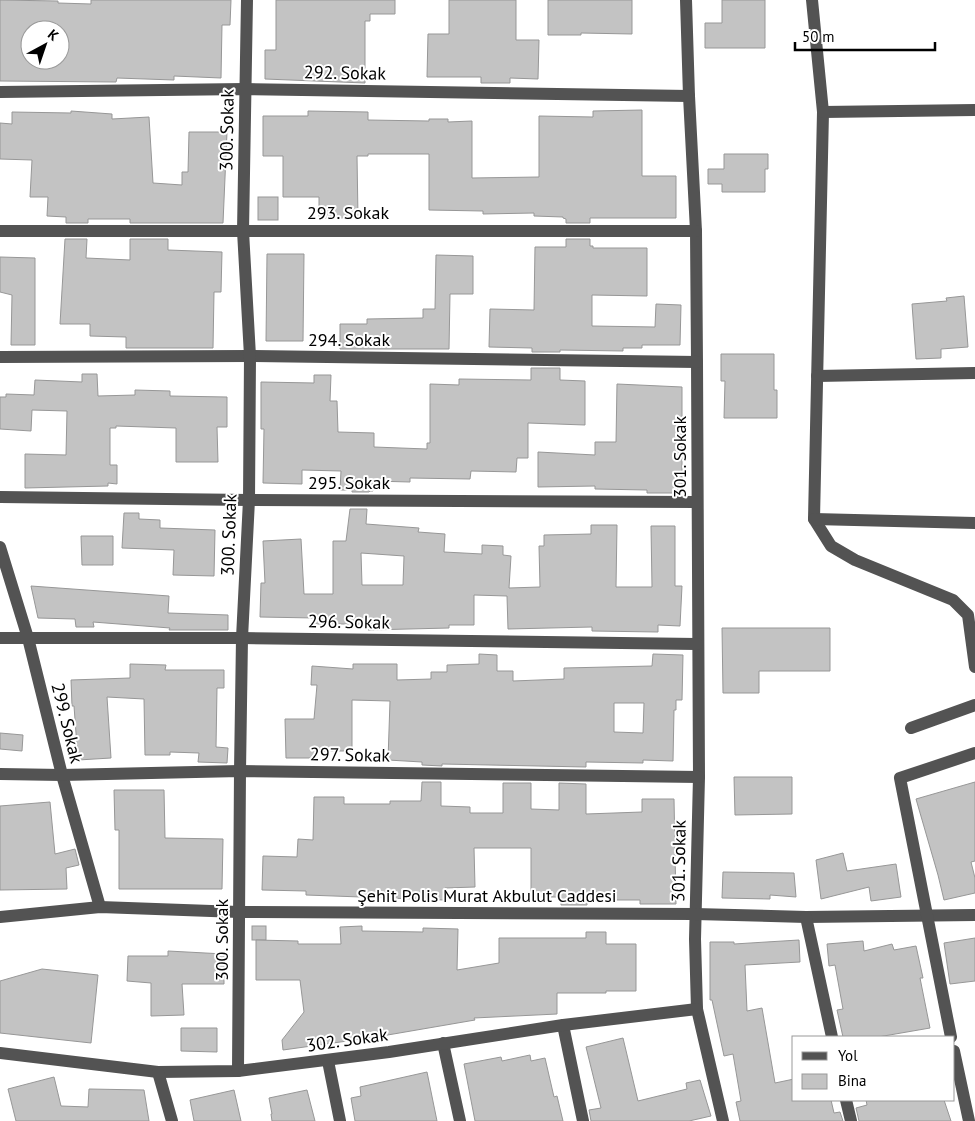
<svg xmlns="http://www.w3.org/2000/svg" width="975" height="1121" font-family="'PT Sans',sans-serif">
	<rect width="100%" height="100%" fill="#fff"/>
	<g fill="#c3c3c3" stroke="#979797" fill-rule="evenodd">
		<path d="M 0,0 L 58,1 L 58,3 L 91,4 L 91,0 L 231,0 L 230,25 L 222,25 L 221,78 L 174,76 L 174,80 L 117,78 L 116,82 L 0,81 ZM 30,30 L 60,30 L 60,60 L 30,60 Z"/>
		<polygon points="276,0 395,0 395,14 370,14 370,21 365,21 365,83 265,79 265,50 276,50"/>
		<polygon points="449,0 516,0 516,40 539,40 538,79 510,78 510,83 481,83 481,77 427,77 428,34 449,34"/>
		<polygon points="548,0 632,0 632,34 581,33 581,35 548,35"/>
		<polygon points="722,0 765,0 765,48 705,48 705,23 722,23"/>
		<polygon points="642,110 642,176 676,176 676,218 590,218 590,223 566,223 566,219 563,218 563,217 534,216 534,213 483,214 483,211 429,210 429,154 368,154 368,156 357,156 358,218 319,218 319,197 283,197 283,156 263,156 263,116 308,116 308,111 368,112 368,120 429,121 429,119 448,119 448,122 472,121 472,178 539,177 539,116 593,117 593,111"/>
		<polygon points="71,111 112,114 112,119 149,117 153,183 182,185 182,172 188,172 189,132 227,132 223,223 130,223 130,219 88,219 88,223 66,223 66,217 47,216 48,197 30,197 32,160 0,159 0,123 12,124 12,112 71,113"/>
		<polygon points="724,154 768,154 768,169 765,169 765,192 722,192 722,184 708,184 708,169 724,169"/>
		<rect x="258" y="197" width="20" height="23"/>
		<polygon points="65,239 87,239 86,258 130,260 130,239 168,239 168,250 222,252 221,292 214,292 213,348 126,348 126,337 90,336 90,324 60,324"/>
		<polygon points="566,239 590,239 590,246 593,246 593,248 647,248 647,296 592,295 592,326 655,327 656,304 681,305 680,345 642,345 642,348 623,348 623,351 560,350 560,352 532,352 532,348 489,347 490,309 534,310 535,247 566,247"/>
		<polygon points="267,254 304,254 303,341 266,341"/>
		<polygon points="436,255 473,256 473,294 450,294 449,349 340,349 340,324 367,324 367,319 423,318 423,309 435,309"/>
		<polygon points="0,257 35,258 35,345 11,345 12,295 0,292"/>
		<polygon points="964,296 968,347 941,349 941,358 916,359 912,304 947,301 946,298"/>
		<polygon points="721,354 774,354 774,390 777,390 777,418 724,418 725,381 721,381"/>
		<polygon points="531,368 560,368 560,380 585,381 585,425 528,423 528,458 517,458 516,472 471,471 470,479 410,478 410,482 373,481 373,491 370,491 369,492 352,492 352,490 340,490 341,471 302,470 302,484 263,483 264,429 261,429 261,382 314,383 314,375 331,375 330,401 337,401 338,432 374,433 374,447 427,449 427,443 430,443 430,384 459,385 459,379 531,380"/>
		<polygon points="82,374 97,374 98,396 135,395 135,390 170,391 170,396 227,397 227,427 217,427 218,462 176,462 176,428 116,426 116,428 110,428 110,465 117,465 117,484 108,483 108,486 25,488 25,454 66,455 67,411 32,410 31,431 0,429 0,397 6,397 6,394 34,395 35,380 82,382"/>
		<polygon points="617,384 682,387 682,493 647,493 647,490 595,489 595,486 538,487 538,452 595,455 595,442 616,442"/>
		<path d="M 350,509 L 367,509 L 366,524 L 419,528 L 418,532 L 445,534 L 444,552 L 482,554 L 482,545 L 503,546 L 503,555 L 511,556 L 509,588 L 540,587 L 539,546 L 544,546 L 544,535 L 591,534 L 591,525 L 617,525 L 616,587 L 652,587 L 651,526 L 675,526 L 675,586 L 682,586 L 680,626 L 658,625 L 658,632 L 592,631 L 592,627 L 508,629 L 507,596 L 474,595 L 474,625 L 449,625 L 449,628 L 368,630 L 368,624 L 315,624 L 315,618 L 260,617 L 261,583 L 265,583 L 263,541 L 301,539 L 304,594 L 333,594 L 333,541 L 346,541 ZM 361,553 L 404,556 L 403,585 L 362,585 Z"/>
		<polygon points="124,513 139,513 139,519 160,520 160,528 215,530 214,576 173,575 174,550 122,548"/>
		<polygon points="81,536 113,536 113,565 82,565"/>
		<polygon points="31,586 169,596 168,613 228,615 228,630 169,630 170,628 93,622 94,627 76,627 75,619 38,618"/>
		<polygon points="722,628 830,628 830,671 759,671 759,693 723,693"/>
		<path d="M 479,654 L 497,655 L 497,671 L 513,671 L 513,681 L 564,679 L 564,668 L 652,666 L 653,654 L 683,655 L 682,700 L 676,700 L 676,710 L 674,710 L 673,761 L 643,760 L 643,763 L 586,762 L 586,767 L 442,764 L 442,766 L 422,765 L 422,762 L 388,760 L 390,701 L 352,700 L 352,751 L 316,751 L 316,758 L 286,758 L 285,719 L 314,719 L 317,685 L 311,685 L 312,666 L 353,669 L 353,664 L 397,664 L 397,680 L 431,679 L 431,672 L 447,672 L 447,665 L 479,664 ZM 614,703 L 644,703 L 643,733 L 614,732 Z"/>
		<polygon points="130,664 166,665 165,670 224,670 224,688 217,688 216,747 228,748 227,763 198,762 199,753 170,752 170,755 145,755 144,699 107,697 111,758 78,760 74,706 72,706 71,680 130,678"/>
		<polygon points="0,733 23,735 22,751 0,749"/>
		<polygon points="734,777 792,777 792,814 735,815"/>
		<polygon points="422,782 441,782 441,806 470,807 470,813 503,813 503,783 531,783 531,809 559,810 559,783 586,784 586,814 642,812 642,799 674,799 676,904 640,904 640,900 587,900 587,905 561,905 561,897 531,897 531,848 474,848 475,887 445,888 444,900 306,895 306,891 262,890 263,856 297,857 298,839 313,840 314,797 344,797 344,804 390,804 390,801 421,801"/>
		<polygon points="975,782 975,861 971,862 975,878 975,893 944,900 938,875 916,799"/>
		<polygon points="114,790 164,790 165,838 223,839 222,889 119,889 119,830 115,830"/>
		<polygon points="50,802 55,854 75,849 79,865 66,868 67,889 0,890 0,806"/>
		<polygon points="843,853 847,871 896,864 901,897 871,901 869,887 821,899 816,860"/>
		<polygon points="723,872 794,873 796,897 770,895 770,899 722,898"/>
		<rect x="252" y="926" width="14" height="14"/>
		<polygon points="362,926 362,931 423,932 423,928 458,929 457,970 499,963 499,938 586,938 586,932 606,932 606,944 636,944 636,991 606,991 606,993 557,993 557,1014 474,1018 475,1020 376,1037 283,1050 282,1040 304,1012 300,980 256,980 256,940 298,941 298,944 341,944 340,927"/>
		<polygon points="975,938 975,981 950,984 944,943"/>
		<polygon points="799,940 800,962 745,965 747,1011 762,1008 775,1083 794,1079 794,1100 831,1100 834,1113 840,1112 843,1121 740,1121 736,1102 741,1101 733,1054 724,1056 712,1000 710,1000 710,942 734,942 734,944"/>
		<polygon points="863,941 864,951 892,944 894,950 916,946 923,978 920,978 930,1028 878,1037 843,1037 837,1010 843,1009 835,965 829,966 827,944"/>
		<polygon points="168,951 224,954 224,984 182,984 184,1015 151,1016 151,983 127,981 128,956 168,956"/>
		<polygon points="42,969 98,975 91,1043 0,1033 0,981"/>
		<polygon points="181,1028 217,1028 217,1052 181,1051"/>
		<polygon points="623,1038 638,1101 687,1089 686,1083 700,1080 711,1116 689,1121 591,1121 589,1110 601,1108 586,1047"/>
		<polygon points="530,1055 531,1061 545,1058 554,1097 557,1096 563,1121 475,1121 464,1064 501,1057 502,1061"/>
		<polygon points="427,1072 437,1121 355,1121 351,1098 361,1096 360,1087"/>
		<polygon points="54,1077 61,1106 88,1107 89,1089 144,1090 149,1121 16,1121 8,1089"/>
		<polygon points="234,1090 241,1121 194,1121 190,1100"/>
		<polygon points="307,1090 315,1121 272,1121 271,1114 272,1114 269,1098"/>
		<polygon points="866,1100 944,1100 951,1121 859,1121 856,1108 867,1105"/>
	</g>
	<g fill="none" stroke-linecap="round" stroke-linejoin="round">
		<g stroke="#535353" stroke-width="12">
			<polyline points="686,0 689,96 696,231 697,362 699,777 695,939 697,1009 723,1121"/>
			<polyline points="812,0 823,112 814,519 831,546 855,560 953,600 968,615 975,667"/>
			<polyline points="0,92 245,89 689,96"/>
			<polyline points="823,112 975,110"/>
			<polyline points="0,231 696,231"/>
			<polyline points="0,357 250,356 697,362"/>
			<polyline points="817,376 975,373"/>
			<polyline points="0,497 249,500 697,502"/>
			<polyline points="814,519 975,523"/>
			<polyline points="0,547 28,638 62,775 100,907"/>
			<polyline points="0,638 242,638 697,644"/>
			<polyline points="911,728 975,705"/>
			<polyline points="0,774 62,775 240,771 699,777"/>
			<polyline points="0,917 100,907 239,912 695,914 806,917 975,915"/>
			<polyline points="806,917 832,1037"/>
			<polyline points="563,1025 583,1121"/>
			<polyline points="951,1037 900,778 975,753"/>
			<polyline points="443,1043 460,1121"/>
			<polyline points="954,1051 969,1121"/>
			<polyline points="0,1053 158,1072 238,1071 389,1052 563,1025 697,1009"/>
			<polyline points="328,1061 340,1121"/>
			<polyline points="238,1071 240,771 242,638 249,500 250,356 243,231 247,0"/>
			<polyline points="158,1072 172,1121"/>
			<polyline points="846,1100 851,1121"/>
		</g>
	</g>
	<g text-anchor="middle" stroke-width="4" stroke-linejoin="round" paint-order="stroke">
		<g font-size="18" fill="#000" stroke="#fff">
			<text transform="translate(345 73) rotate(1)" y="6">292. Sokak</text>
			<text transform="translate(227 130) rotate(-89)" y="6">300. Sokak</text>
			<text x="348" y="219">293. Sokak</text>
			<text x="349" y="346">294. Sokak</text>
			<text transform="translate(680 457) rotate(-90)" y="6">301. Sokak</text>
			<text x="349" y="489">295. Sokak</text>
			<text transform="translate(229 535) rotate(-88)" y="6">300. Sokak</text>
			<text transform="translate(349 622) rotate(1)" y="6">296. Sokak</text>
			<text transform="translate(67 723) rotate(76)" y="6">299. Sokak</text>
			<text transform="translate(350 755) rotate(1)" y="6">297. Sokak</text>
			<text transform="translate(679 861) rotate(-89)" y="6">301. Sokak</text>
			<text x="487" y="902">Şehit Polis Murat Akbulut Caddesi</text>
			<text transform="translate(222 940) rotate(-90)" y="6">300. Sokak</text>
			<text transform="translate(347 1040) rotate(-8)" y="6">302. Sokak</text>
		</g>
	</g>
	<rect x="792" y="1036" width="162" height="65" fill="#ffffff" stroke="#999999"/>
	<rect x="802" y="1052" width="25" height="8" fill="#535353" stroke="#999999"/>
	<text x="838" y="1061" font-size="15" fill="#000000">Yol</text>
	<rect x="802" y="1074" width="25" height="15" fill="#c3c3c3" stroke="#999999"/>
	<text x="838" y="1086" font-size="15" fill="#000000">Bina</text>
	<g transform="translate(45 45) rotate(40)"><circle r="24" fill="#ffffff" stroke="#999999"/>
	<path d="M0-4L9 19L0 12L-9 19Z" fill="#000000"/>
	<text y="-8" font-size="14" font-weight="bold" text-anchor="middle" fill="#000000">K</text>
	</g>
	<path d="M795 42v8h140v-8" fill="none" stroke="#000000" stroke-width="2.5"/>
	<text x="802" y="42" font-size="15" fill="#000000" stroke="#ffffff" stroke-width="4" paint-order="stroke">50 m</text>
</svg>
